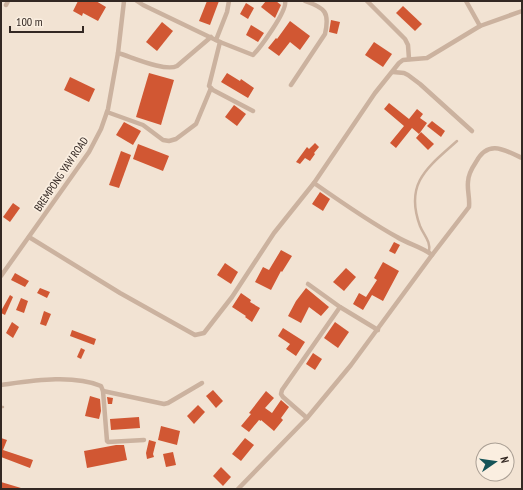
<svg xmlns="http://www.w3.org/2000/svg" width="523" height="490" font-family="'PT Sans Narrow',sans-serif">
	<rect width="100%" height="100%" fill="#f2e3d3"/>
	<g fill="#d15733">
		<polygon points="78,1 96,1 106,7 98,21 83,13 82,16 73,11"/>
		<polygon points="207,1 219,1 210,25 199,21"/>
		<polygon points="266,1 276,1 281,5 275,18 261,7"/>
		<polygon points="246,3 254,8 248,19 240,14"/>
		<polygon points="403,6 422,24 415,31 396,13"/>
		<polygon points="331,20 340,22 337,34 329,32"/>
		<polygon points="290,21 310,36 300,50 290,42 279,56 268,48 276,38 277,39"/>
		<polygon points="162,22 173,31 157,51 146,42"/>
		<polygon points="251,25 264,33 258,42 246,35"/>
		<polygon points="374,42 392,54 383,67 365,55"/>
		<polygon points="149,73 174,80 161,125 136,117"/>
		<polygon points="227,73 240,81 241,79 254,88 248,98 221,82"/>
		<polygon points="70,77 95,89 89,102 64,90"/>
		<polygon points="389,103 409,119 417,109 423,114 420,118 427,123 419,134 412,128 396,148 390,143 404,126 384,109"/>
		<polygon points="234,105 246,114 237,126 225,117"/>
		<polygon points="432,121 445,131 441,137 427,126"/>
		<polygon points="124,122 141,131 133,145 116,135"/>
		<polygon points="421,132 434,144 428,150 416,138"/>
		<polygon points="315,143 319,147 314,153 315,154 310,161 305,158 300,164 296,162 307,147 309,149"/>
		<polygon points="138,144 169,156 163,171 133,159"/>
		<polygon points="121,151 131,155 119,188 109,185"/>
		<polygon points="320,192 330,199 323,211 312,204"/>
		<polygon points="13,203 20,208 10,222 3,217"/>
		<polygon points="394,242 400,245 395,254 389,251"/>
		<polygon points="281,250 292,256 282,272 281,271 271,290 255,282 263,267 269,270"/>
		<polygon points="383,262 399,271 383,301 372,295 363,310 353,304 359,293 366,297 377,280 374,278"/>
		<polygon points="225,263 238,272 231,284 217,275"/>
		<polygon points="346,268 356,277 344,291 333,282"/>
		<polygon points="15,273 29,281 25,287 11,280"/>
		<polygon points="40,288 50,292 47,298 37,293"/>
		<polygon points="306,288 329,307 321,316 309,307 301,323 288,316 296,301"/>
		<polygon points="241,293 251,300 250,302 260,308 252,322 245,317 246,316 232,307"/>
		<polygon points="10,295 13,297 5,315 1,313 1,311"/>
		<polygon points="21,298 28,301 24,313 16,310"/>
		<polygon points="44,311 51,314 46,326 40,324"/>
		<polygon points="12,322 19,327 13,338 6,333"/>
		<polygon points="335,322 349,332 338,348 324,338"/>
		<polygon points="283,328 305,342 296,356 286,349 290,344 278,336"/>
		<polygon points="72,330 96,339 94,345 70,336"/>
		<polygon points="81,348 85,350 81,359 77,357"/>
		<polygon points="313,353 322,359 315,370 306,364"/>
		<polygon points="213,390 223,401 216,408 206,396"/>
		<polygon points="266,391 274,398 265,408 272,413 281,400 289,407 281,418 283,420 274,431 261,420 261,421 259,420 249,432 241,426 251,414 249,413 259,400"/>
		<polygon points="90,396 100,399 101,411 99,419 85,416"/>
		<polygon points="107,397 113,398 112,404 108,404"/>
		<polygon points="198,405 205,412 194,424 187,416"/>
		<polygon points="139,417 140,428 111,430 110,419"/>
		<polygon points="161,426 180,431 177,445 158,440"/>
		<polygon points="1,438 7,440 3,450 33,460 30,468 1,457"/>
		<polygon points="245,438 254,445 241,461 232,454"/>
		<polygon points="149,440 156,442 153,454 154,457 147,459 146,453"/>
		<polygon points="116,445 124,445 127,460 87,468 84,451"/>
		<polygon points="173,452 176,465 166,467 163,454"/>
		<polygon points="221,467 231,477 223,486 213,476"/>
		<polygon points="1,482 21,488 21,489 1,489"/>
	</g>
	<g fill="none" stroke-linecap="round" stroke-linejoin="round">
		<g stroke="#cbb29f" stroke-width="2.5">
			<path d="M 429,252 C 431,241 424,236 420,226 C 404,183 428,167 457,141"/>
			<polyline points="1,407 3,407"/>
		</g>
		<g stroke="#cbb29f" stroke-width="4.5">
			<path d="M 137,1 L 143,5 L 220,42 L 253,55 C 260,48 288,10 285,1"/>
			<polyline points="367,1 405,39 408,45 409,59"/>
			<polyline points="466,1 480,26"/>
			<polyline points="6,5 8,1"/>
			<polyline points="216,40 227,12 229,1"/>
			<polyline points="220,42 209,86 213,90 253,111"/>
			<path d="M 118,53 C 132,57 165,72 177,66 L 211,37"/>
			<polyline points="393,72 404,73 408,75 420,84 472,131"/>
			<path d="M 291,85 L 325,34 C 330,12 325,8 305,1"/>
			<polyline points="107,112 143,125 163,140 169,141 176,139 196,124 211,88"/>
			<polyline points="314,183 375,93 399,63 403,60 427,58 480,26 522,11"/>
			<path d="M 29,237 L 120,293 L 195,335 L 204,333 L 232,297 L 274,233 L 314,183 C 341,202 368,221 397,237 C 408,244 422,247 432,255 L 351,365 L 307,418 L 238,489"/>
			<path d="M 432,255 L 469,207 C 470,197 467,191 468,182 C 468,175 472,168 476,162 C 488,140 503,149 522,158"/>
			<polyline points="1,276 89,152 101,129 108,109 118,53 124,1"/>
			<polyline points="308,284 340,307 378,330"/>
			<path d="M 1,385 C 31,381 72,374 101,386 L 103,391 L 107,441 L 108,442 L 144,440"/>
			<polyline points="103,391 164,404 168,403 202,383"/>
			<polyline points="307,418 283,397 281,394 282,390 340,307"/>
		</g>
	</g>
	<g text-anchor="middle" stroke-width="3.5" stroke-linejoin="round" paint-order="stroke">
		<g font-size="11" fill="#332823" stroke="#faeee0">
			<text transform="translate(61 174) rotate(-56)" y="4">BREMPONG YAW ROAD</text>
		</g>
	</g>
	<rect width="523" height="490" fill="none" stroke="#332823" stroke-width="4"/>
	<g transform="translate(495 462) rotate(77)"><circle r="19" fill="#faeee0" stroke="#aa9f94"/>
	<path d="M0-3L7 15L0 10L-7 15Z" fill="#165458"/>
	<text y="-6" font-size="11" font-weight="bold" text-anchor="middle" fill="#332823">N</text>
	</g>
	<path d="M10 26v6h73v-6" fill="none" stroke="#332823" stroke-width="2"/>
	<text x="16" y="26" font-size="12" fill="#332823" stroke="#faeee0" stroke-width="3" paint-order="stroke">100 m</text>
</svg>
